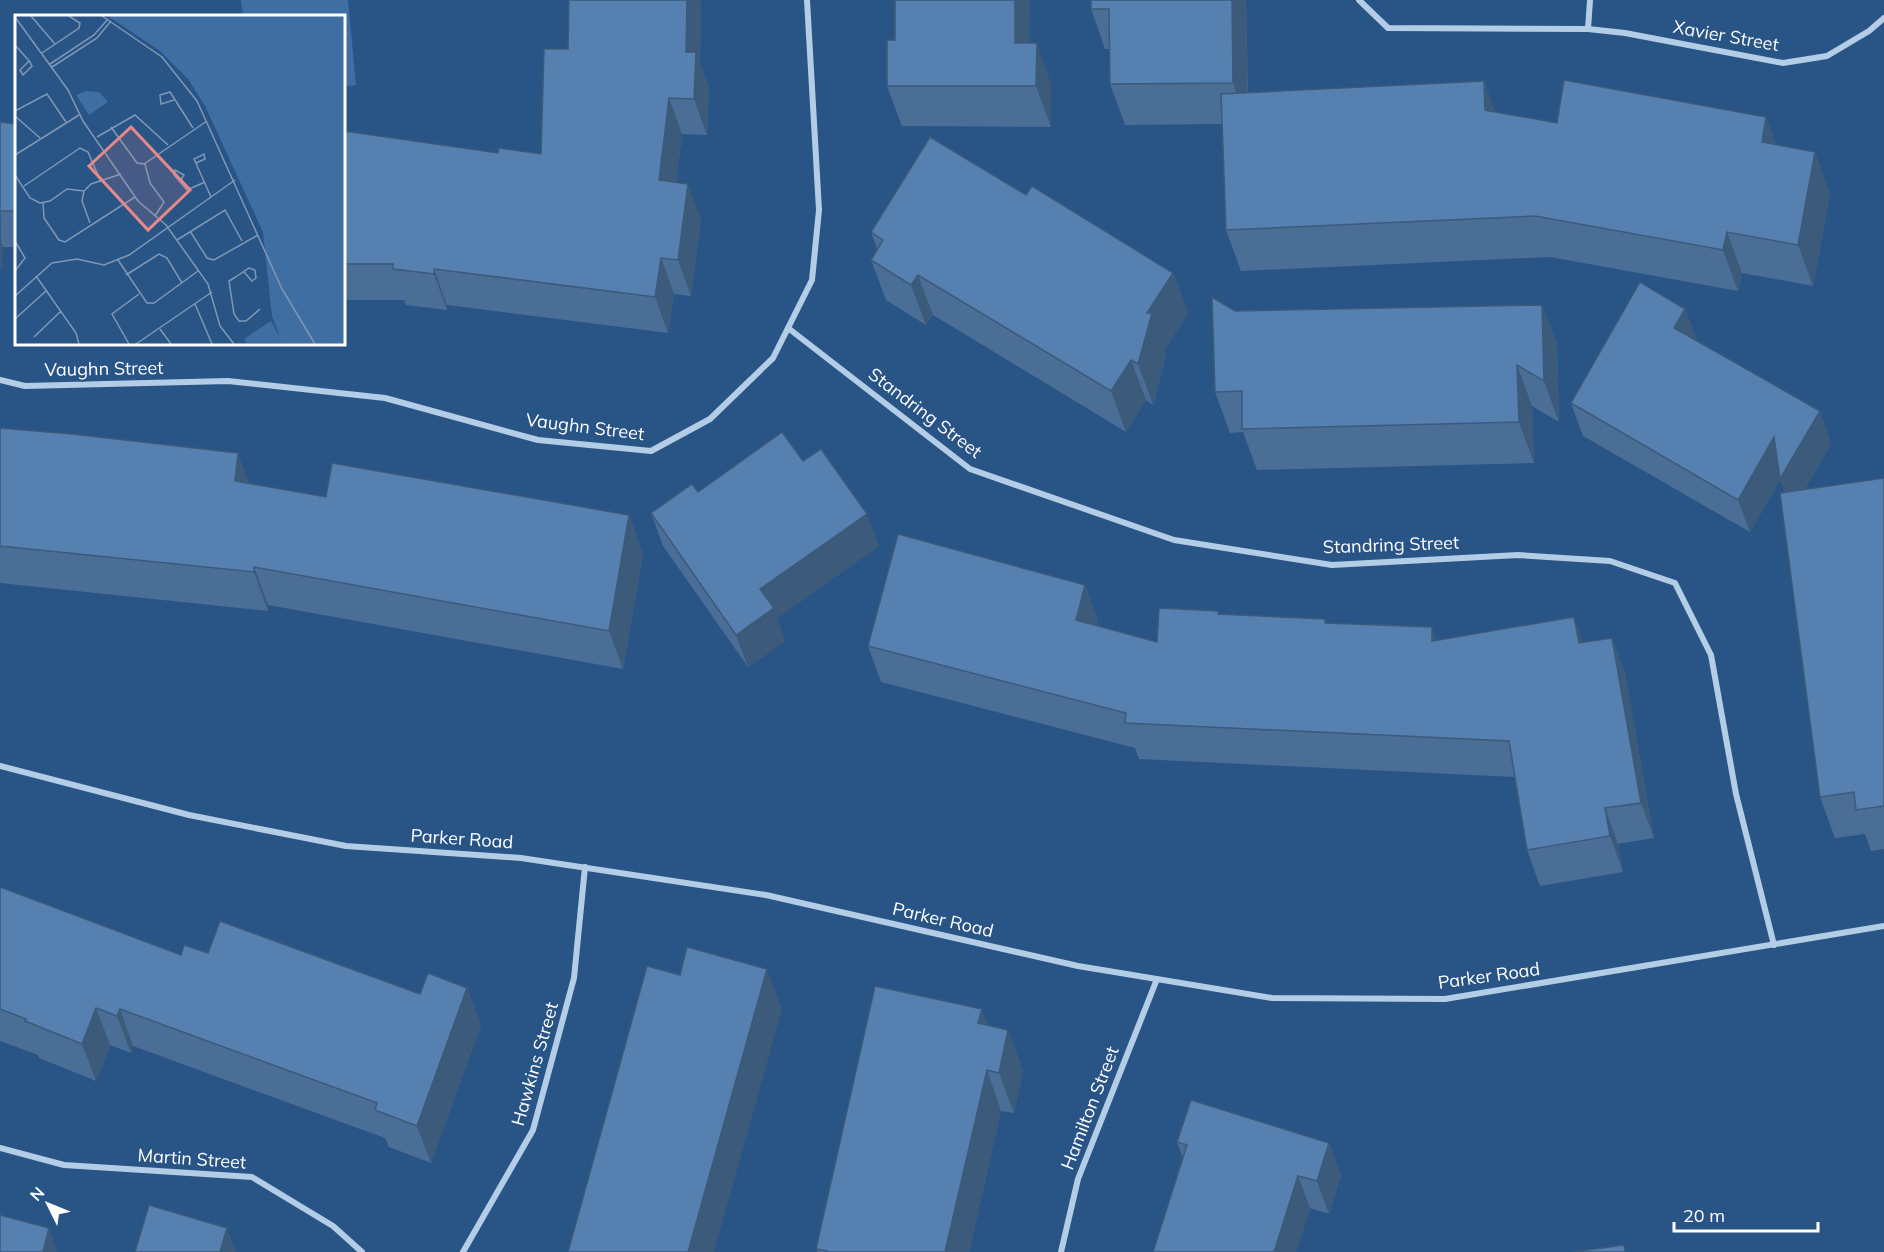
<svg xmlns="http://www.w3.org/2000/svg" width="1884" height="1252" font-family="Mulish,sans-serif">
	<rect width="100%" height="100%" fill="#295486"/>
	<polygon fill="#3e6ea2" points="241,0 348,0 356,85 344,87 344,16 243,16"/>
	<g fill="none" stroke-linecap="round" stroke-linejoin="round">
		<g stroke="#b4cde7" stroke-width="6">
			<polyline points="1359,0 1388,28 1588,29 1625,33 1783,63 1827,56 1869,31 1884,18"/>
			<polyline points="1588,29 1590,0"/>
			<polyline points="788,328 970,469 1174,540 1332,565 1518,555 1610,561 1675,583 1711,655 1736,794 1774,945"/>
			<polyline points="0,380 25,386 228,381 385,398 538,440 651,451 710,419 773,358 812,280 819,210 807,0"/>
			<polyline points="0,766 189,815 346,846 521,858 766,895 1078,966 1272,998 1445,999 1884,926"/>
			<polyline points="0,1148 64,1165 252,1177 333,1226 362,1252"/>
			<polyline points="463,1252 533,1130 574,978 585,867"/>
			<polyline points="1061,1252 1078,1179 1157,979"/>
		</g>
	</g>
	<g fill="#4a6e96">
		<polygon points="569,0 701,0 700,63 709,88 707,135 682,134 676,182 701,219 691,296 674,294 668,333 447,305 447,310 406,305 404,300 344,300 344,131 498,153 541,154 568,49"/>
		<polygon points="1091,0 1246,0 1248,93 1484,81 1495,112 1557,123 1766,117 1776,145 1830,193 1813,286 1742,273 1738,291 1550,257 1241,271 1226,230 1222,124 1125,125 1110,84 1110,49 1105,49 1091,9"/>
		<polygon points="1030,43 1051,84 1051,127 902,126 887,86"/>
		<polygon points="0,122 16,124 16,247 3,247 1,271"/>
		<polygon points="1026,195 1173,273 1188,313 1165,349 1166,354 1153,405 1146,400 1126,432 933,315 926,325 886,300 871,260 877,249 871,232"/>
		<polygon points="1542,305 1557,345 1559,422 1532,406 1534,463 1257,470 1243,432 1230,433 1215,392 1235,311"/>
		<polygon points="1685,309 1697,341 1820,411 1831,444 1805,489 1884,478 1884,849 1871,851 1865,834 1835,838 1820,797 1785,492 1780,480 1750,532 1583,436 1571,403"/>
		<polygon points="0,428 249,483 326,497 629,515 643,554 623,669 268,605 268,611 0,583"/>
		<polygon points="803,461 879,546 777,618 785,641 748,667 663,546 651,513 698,492"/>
		<polygon points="1085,585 1098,621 1097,626 1157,642 1219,614 1325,619 1327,623 1437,640 1583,642 1612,638 1625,674 1654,838 1618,844 1623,872 1540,886 1527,850 1514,777 1139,759 1135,748 881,682 868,646"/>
		<polygon points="0,887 181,955 208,953 420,994 467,988 481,1025 431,1163 389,1147 385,1138 133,1046 131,1053 110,1045 96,1081 39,1058 38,1055 0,1041"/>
		<polygon points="988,1025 1008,1030 1023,1071 1014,1113 1001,1111 969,1252 818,1252 816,1249"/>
		<polygon points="1177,1142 1329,1143 1341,1175 1329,1214 1310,1208 1296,1252 1153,1252 1183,1158"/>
	</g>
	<g fill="#3c5a7a">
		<polygon points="687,0 701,0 700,63 709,88 707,135 694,99 686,52"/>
		<polygon points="1015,0 1030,0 1029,84 1015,43"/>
		<polygon points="1232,0 1246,0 1248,124 1233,83"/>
		<polygon points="1037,43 1051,84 1051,127 1036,86"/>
		<polygon points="1484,81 1499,122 1485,110"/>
		<polygon points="669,98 682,134 672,215 659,180"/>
		<polygon points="1766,117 1781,158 1762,142"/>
		<polygon points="1815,152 1830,193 1813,286 1798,245"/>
		<polygon points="688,184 701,219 691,296 678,260"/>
		<polygon points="1727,232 1742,273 1738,291 1723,250"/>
		<polygon points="0,239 3,247 1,271 0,269"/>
		<polygon points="661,258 674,294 668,333 655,297"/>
		<polygon points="434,269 447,305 447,310 434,274"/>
		<polygon points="1173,273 1188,313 1165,349 1166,354 1153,405 1138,364 1147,313"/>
		<polygon points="918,275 933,315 926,325 911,285"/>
		<polygon points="1542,305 1557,345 1559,422 1544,381"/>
		<polygon points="1685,309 1697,342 1674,328"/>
		<polygon points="1131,360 1146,400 1126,432 1111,391"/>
		<polygon points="1517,365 1532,406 1534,463 1519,422"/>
		<polygon points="1820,411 1831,444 1792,512 1780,480 1750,532 1738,500 1774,437"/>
		<polygon points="238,453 252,491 235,481"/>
		<polygon points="867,514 879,546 777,618 785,641 748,667 736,635 760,589"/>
		<polygon points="629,515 643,554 623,669 609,631"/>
		<polygon points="254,567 268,605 268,611 254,572"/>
		<polygon points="1085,585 1098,621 1089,656 1076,620"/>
		<polygon points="1574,617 1587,653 1579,643"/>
		<polygon points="1432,627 1445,663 1432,641"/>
		<polygon points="1612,638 1625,674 1654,838 1641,803"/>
		<polygon points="1605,808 1618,844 1623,872 1610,836"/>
		<polygon points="767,969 782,1010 714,1252 688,1252"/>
		<polygon points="467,988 481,1025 431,1163 417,1126"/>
		<polygon points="96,1008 110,1045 96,1081 82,1044"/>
		<polygon points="120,1009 133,1046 131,1053 117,1016"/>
		<polygon points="982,1009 997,1050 978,1023"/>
		<polygon points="1008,1030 1023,1071 1014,1113 999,1073"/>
		<polygon points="987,1070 1001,1111 969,1252 945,1252"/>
		<polygon points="1329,1143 1341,1175 1329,1214 1317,1181"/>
		<polygon points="1298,1176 1310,1208 1296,1252 1274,1252"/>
		<polygon points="49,1228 57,1252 43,1252"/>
		<polygon points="227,1228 236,1252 220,1252"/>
	</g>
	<g fill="#5680af" stroke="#3c5a7a" stroke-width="1.5">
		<polygon points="569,0 687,0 686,52 696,52 694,99 669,98 659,180 688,184 678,260 661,258 655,297 434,269 434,274 393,269 393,264 344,264 344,131 498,153 499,148 541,154 544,49 568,49"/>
		<polygon points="895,0 1015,0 1015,43 1037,43 1036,86 887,86 887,40 895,40"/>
		<polygon points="1091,0 1232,0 1233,83 1110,84 1109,9 1091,9"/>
		<polygon points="1564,80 1766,117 1762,142 1815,152 1798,245 1727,232 1723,250 1535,216 1226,230 1221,94 1484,81 1485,110 1557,123"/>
		<polygon points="0,122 16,124 16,211 0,211"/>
		<polygon points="930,137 1026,195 1032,186 1173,273 1147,313 1152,313 1138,364 1131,360 1111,391 918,275 911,285 871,260 883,240 871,232"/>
		<polygon points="1640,282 1685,309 1674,328 1820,411 1780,479 1774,437 1738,500 1571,403"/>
		<polygon points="1212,297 1235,311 1542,305 1544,381 1517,365 1519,422 1242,429 1242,391 1215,392"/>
		<polygon points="0,428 72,434 238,453 235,481 326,497 332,463 629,515 609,631 254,567 254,572 0,546"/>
		<polygon points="782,432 803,461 821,449 867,514 760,589 774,608 736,635 651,513 692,484 698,492"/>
		<polygon points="1884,478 1884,806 1856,810 1854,792 1820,797 1780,493"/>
		<polygon points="898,534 1085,585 1076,620 1157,642 1159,608 1218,611 1218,614 1325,619 1325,623 1432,627 1432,641 1574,617 1579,643 1612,638 1641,803 1605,808 1610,836 1527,850 1509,741 1125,723 1126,713 868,646"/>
		<polygon points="0,887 181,955 184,945 208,953 220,921 420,994 428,973 467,988 417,1126 375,1110 377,1103 120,1009 117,1016 96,1008 82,1044 25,1021 26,1019 0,1009"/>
		<polygon points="687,947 767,969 688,1252 568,1252 647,966 680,975"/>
		<polygon points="875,986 982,1009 978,1023 1008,1030 999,1073 987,1070 945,1252 827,1252 827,1251 816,1249"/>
		<polygon points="1191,1100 1329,1143 1317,1181 1298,1176 1274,1252 1153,1252 1187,1145 1177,1142"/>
		<polygon points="149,1205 227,1228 220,1252 135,1252"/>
		<polygon points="0,1215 49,1228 43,1252 0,1252"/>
		<polygon points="1624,1245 1625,1252 1572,1252"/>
	</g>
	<g text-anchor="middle" stroke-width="4.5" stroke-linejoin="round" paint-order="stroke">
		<g font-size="18" fill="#fff" stroke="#295486">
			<text transform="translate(1726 36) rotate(10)" y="6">Xavier Street</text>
			<text transform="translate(104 369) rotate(-1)" y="6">Vaughn Street</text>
			<text transform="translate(925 413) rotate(37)" y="6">Standring Street</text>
			<text transform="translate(585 427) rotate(7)" y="6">Vaughn Street</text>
			<text transform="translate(1391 545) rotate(-2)" y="6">Standring Street</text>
			<text transform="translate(462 839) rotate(4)" y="6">Parker Road</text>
			<text transform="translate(943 920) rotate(13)" y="6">Parker Road</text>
			<text transform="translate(1489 976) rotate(-8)" y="6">Parker Road</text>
			<text transform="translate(535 1064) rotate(-74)" y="6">Hawkins Street</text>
			<text transform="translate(1090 1108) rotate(-69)" y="6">Hamilton Street</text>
			<text transform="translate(192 1159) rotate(4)" y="6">Martin Street</text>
		</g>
	</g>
	<g transform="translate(15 15)">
		<rect width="330" height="330" fill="#295486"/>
		<path d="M 93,1 L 330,1 L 330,329 L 232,328 L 229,324 L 256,306 L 265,322 L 257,301 L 248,217 L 190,91 L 173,64 L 145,36 ZM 71,76 L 84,77 L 93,87 L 74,100 L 61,80 Z" fill="#3e6ea2"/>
		<path fill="none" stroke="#7f98b6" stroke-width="1.5" d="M 16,1 L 40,29M 87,1 L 147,42 L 182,86 L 267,274 L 300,329M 0,2 L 53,75 L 68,106 L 123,186 L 151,210 L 193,269 L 205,311 L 219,329M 0,30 L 15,47 L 17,51 L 8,60 L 5,55 L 14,46M 27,38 L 64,13 L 65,8 L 54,1M 35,49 L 79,20 L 93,4M 37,52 L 82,23 L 96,6M 159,85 L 146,89 L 145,80 L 155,77 L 178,113M 0,96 L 32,79 L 51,107M 0,101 L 25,123M 96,112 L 122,148 L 129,149 L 192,106M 82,122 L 120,100 L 153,130M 0,140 L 64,100M 181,148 L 190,144 L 189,139 L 179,144 L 181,148 L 183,153 L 196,182M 130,149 L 135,168 L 149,187 L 140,201M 0,160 L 15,183 L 25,188 L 35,186 L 52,174 L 69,176M 165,166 L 169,160 L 160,155 L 159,160 L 172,175 L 190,167M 9,171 L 65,133 L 73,137 L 86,167M 28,188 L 29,203 L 44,225 L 50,227 L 120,182M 75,208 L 67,186 L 69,176 L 76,169 L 106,159M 175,216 L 192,243 L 199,245 L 243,220M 162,225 L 210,195 L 227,226M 0,226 L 10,243 L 0,256M 103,245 L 132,288 L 139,288 L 183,256M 229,257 L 237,266 L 241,263 L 240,255 L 234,253 L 219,263 L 214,266 L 219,299 L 224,306 L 231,306 L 245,294M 111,260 L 144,239 L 152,243 L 167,268M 21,261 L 61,318 L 64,329M 0,281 L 37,248 L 62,244 L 89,250 L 114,240 L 220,165M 180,289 L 197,329M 0,304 L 32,275M 145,314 L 156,329M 19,322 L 46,296M 114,329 L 97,299 L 124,279M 121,329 L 197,277"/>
		<path fill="#e88989" fill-opacity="0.15" stroke="#e88989" stroke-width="3" d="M 116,112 L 175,175 L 133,215 L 74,151 Z"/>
		<rect width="330" height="330" fill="none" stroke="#fff" stroke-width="3"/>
	</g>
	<g transform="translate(48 1204) rotate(313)" stroke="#295486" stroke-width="4.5" paint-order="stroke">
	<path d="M0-4.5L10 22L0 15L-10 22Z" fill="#ffffff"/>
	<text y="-9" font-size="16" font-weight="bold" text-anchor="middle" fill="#ffffff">N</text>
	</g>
	<path d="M1674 1222v9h144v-9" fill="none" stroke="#ffffff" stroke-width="3"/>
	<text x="1683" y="1222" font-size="18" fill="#ffffff" stroke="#295486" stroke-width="4.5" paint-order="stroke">20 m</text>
</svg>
